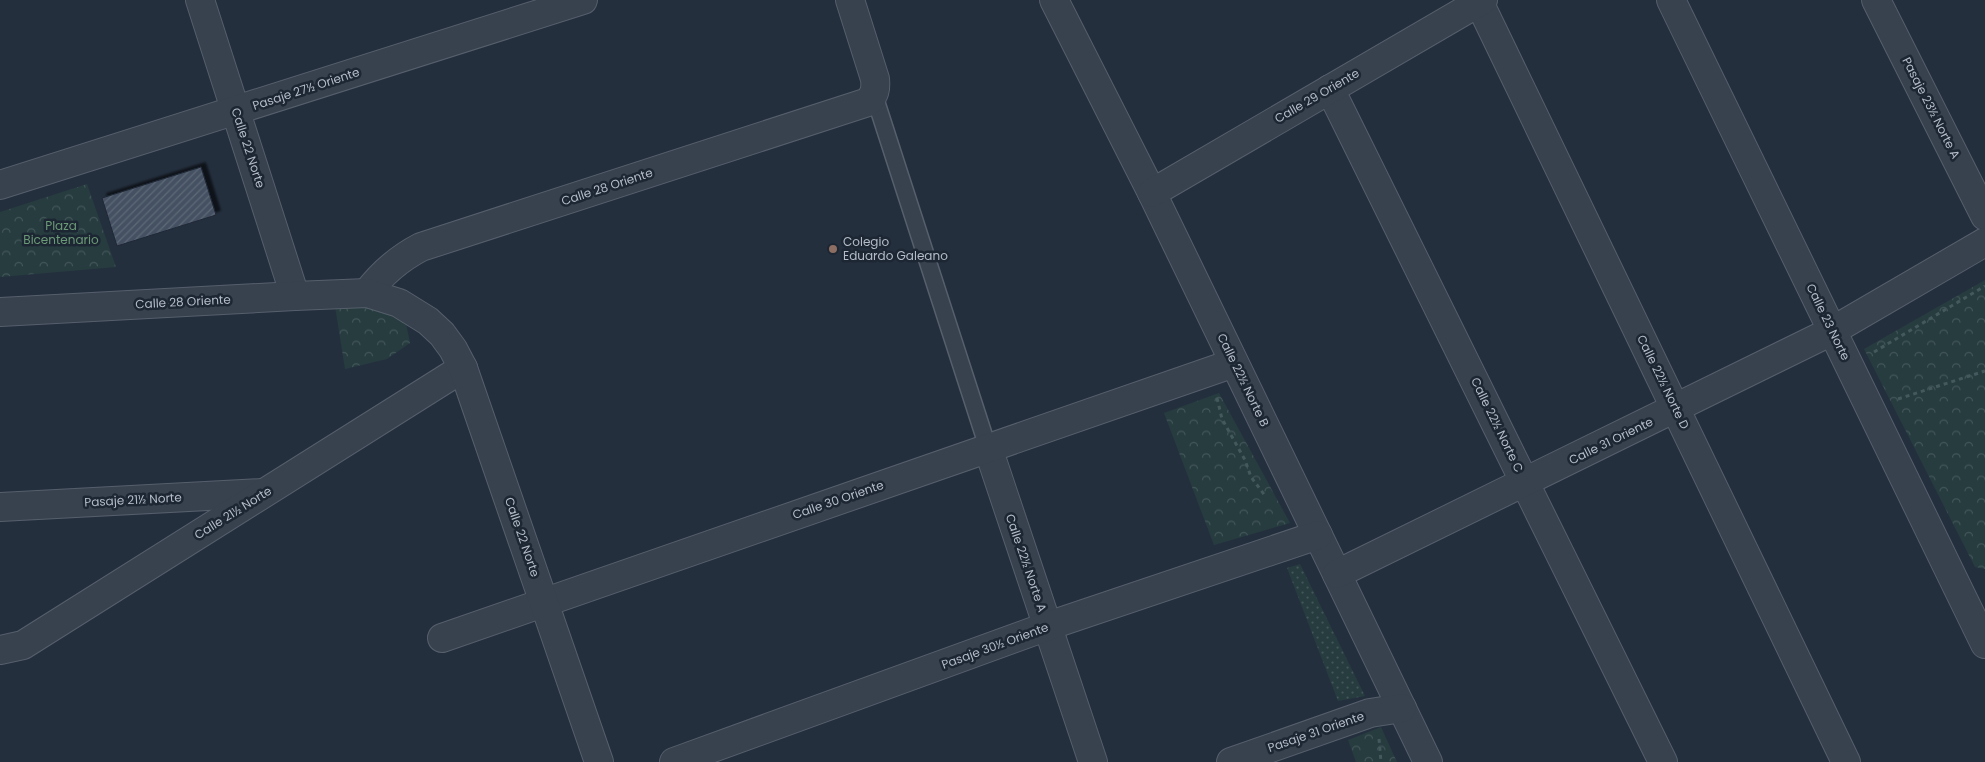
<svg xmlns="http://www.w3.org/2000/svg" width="1985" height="762" font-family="Poppins,sans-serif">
	<defs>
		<pattern id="grass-dots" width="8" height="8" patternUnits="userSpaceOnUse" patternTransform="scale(1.25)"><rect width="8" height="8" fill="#263c3f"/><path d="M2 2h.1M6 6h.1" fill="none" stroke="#435659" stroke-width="1.8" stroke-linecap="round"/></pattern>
		<pattern id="park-crowns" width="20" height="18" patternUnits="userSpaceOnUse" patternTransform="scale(1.25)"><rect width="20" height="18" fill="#263c3f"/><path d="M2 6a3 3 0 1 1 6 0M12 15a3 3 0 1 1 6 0" fill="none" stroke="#435659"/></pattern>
		<pattern id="building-hatch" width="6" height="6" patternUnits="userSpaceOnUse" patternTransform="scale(1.25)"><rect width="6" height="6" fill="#455162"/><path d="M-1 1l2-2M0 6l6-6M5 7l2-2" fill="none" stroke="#5d6877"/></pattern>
		<filter id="shadow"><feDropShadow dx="4.5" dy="-4.5" stdDeviation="1" flood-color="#0009"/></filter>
	</defs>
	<rect width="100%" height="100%" fill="#242f3e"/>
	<polygon fill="url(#grass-dots)" points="1300,564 1365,696 1338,701 1287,568"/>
	<g fill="url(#park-crowns)">
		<polygon points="87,184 116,267 0,277 0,212"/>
		<polygon points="1985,280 1985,569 1975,567 1864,349"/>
		<polygon points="335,306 382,307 406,323 410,343 387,359 345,369"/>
		<polygon points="1219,393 1290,523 1214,545 1164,413"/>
		<polygon points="1381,727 1397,762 1356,762 1348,740"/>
	</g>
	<polygon fill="url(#building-hatch)" stroke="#1f2835" filter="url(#shadow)" points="201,167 216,215 117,246 102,198"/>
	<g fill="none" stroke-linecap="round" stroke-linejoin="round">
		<g stroke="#565f6c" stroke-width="19">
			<polyline id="service" points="874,95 988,448"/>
		</g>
		<g stroke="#565f6c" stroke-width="30">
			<g id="minor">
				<polyline points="200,0 295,296"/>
				<polyline points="1054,0 1152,193 1428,762"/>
				<polyline points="1671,0 1985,644"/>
				<polyline points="1876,0 1985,216"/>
				<polyline points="1479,2 1846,762"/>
				<polyline points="1330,89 1663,762"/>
				<polyline points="0,185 583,0"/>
				<polyline points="1152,193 1483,0"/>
				<path d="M 367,293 C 382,273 398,259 421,247 L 868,102 C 875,94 876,89 875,79 L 850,0"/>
				<polyline points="988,448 1093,762"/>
				<polyline points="0,507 263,493"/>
				<polyline points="1337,574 1832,331 1985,242"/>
				<polyline points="442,638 1234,363"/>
				<polyline points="0,650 23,645 463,368"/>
				<polyline points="674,762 1048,626 1318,535"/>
				<polyline points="1231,762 1370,713 1402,708"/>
			</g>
		</g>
		<g stroke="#565f6c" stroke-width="30">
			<polyline id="tertiary" points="0,312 295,296 367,293 399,303 428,321 442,334 453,349 463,368 599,762"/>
		</g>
		<g stroke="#44595c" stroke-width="3" stroke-dasharray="4 4" stroke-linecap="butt">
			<polyline points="1874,352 1985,286"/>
			<polyline points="1217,398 1222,419 1245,460 1251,477 1266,497"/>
			<polyline points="1898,399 1985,371"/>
			<polyline points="1379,739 1381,762"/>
		</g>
		<use href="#service" stroke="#38414e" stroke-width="16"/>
		<use href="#minor" stroke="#38414e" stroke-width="28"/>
		<use href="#tertiary" stroke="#38414e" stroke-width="28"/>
	</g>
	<circle fill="#8d6e63" stroke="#1d2633" stroke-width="2" cx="833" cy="249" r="5"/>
	<g text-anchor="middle" stroke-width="5" stroke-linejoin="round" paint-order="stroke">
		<g font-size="12" fill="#b4bcc9" stroke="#1d2633">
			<text transform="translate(306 89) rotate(-18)" y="4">Pasaje 27½ Oriente</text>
			<text transform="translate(1317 96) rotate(-30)" y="4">Calle 29 Oriente</text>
			<text transform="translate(1931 108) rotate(63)" y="4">Pasaje 23½ Norte A</text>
			<text transform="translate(248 148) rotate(72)" y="4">Calle 22 Norte</text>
			<text transform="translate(607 187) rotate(-18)" y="4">Calle 28 Oriente</text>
			<text transform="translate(183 302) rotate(-3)" y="4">Calle 28 Oriente</text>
			<text transform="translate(1828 322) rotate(64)" y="4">Calle 23 Norte</text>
			<text transform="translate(1243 380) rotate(64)" y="4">Calle 22½ Norte B</text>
			<text transform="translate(1663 382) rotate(64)" y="4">Calle 22½ Norte D</text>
			<text transform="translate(1497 425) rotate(64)" y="4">Calle 22½ Norte C</text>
			<text transform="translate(1611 441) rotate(-26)" y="4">Calle 31 Oriente</text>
			<text transform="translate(133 500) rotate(-3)" y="4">Pasaje 21½ Norte</text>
			<text transform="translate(838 500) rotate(-19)" y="4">Calle 30 Oriente</text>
			<text transform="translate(233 513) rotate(-32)" y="4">Calle 21½ Norte</text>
			<text transform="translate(522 537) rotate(71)" y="4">Calle 22 Norte</text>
			<text transform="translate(1026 563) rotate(71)" y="4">Calle 22½ Norte A</text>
			<text transform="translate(995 646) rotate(-20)" y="4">Pasaje 30½ Oriente</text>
			<text transform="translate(1316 732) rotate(-19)" y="4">Pasaje 31 Oriente</text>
		</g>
		<g font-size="12" fill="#6b9a76" stroke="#1d2633">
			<text x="61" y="230">Plaza<tspan x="61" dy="14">Bicentenario</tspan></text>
		</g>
		<g font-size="12" fill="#b4bcc9" stroke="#1d2633" text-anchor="start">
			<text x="843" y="246">Colegio<tspan x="843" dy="14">Eduardo Galeano</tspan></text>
		</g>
	</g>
</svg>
